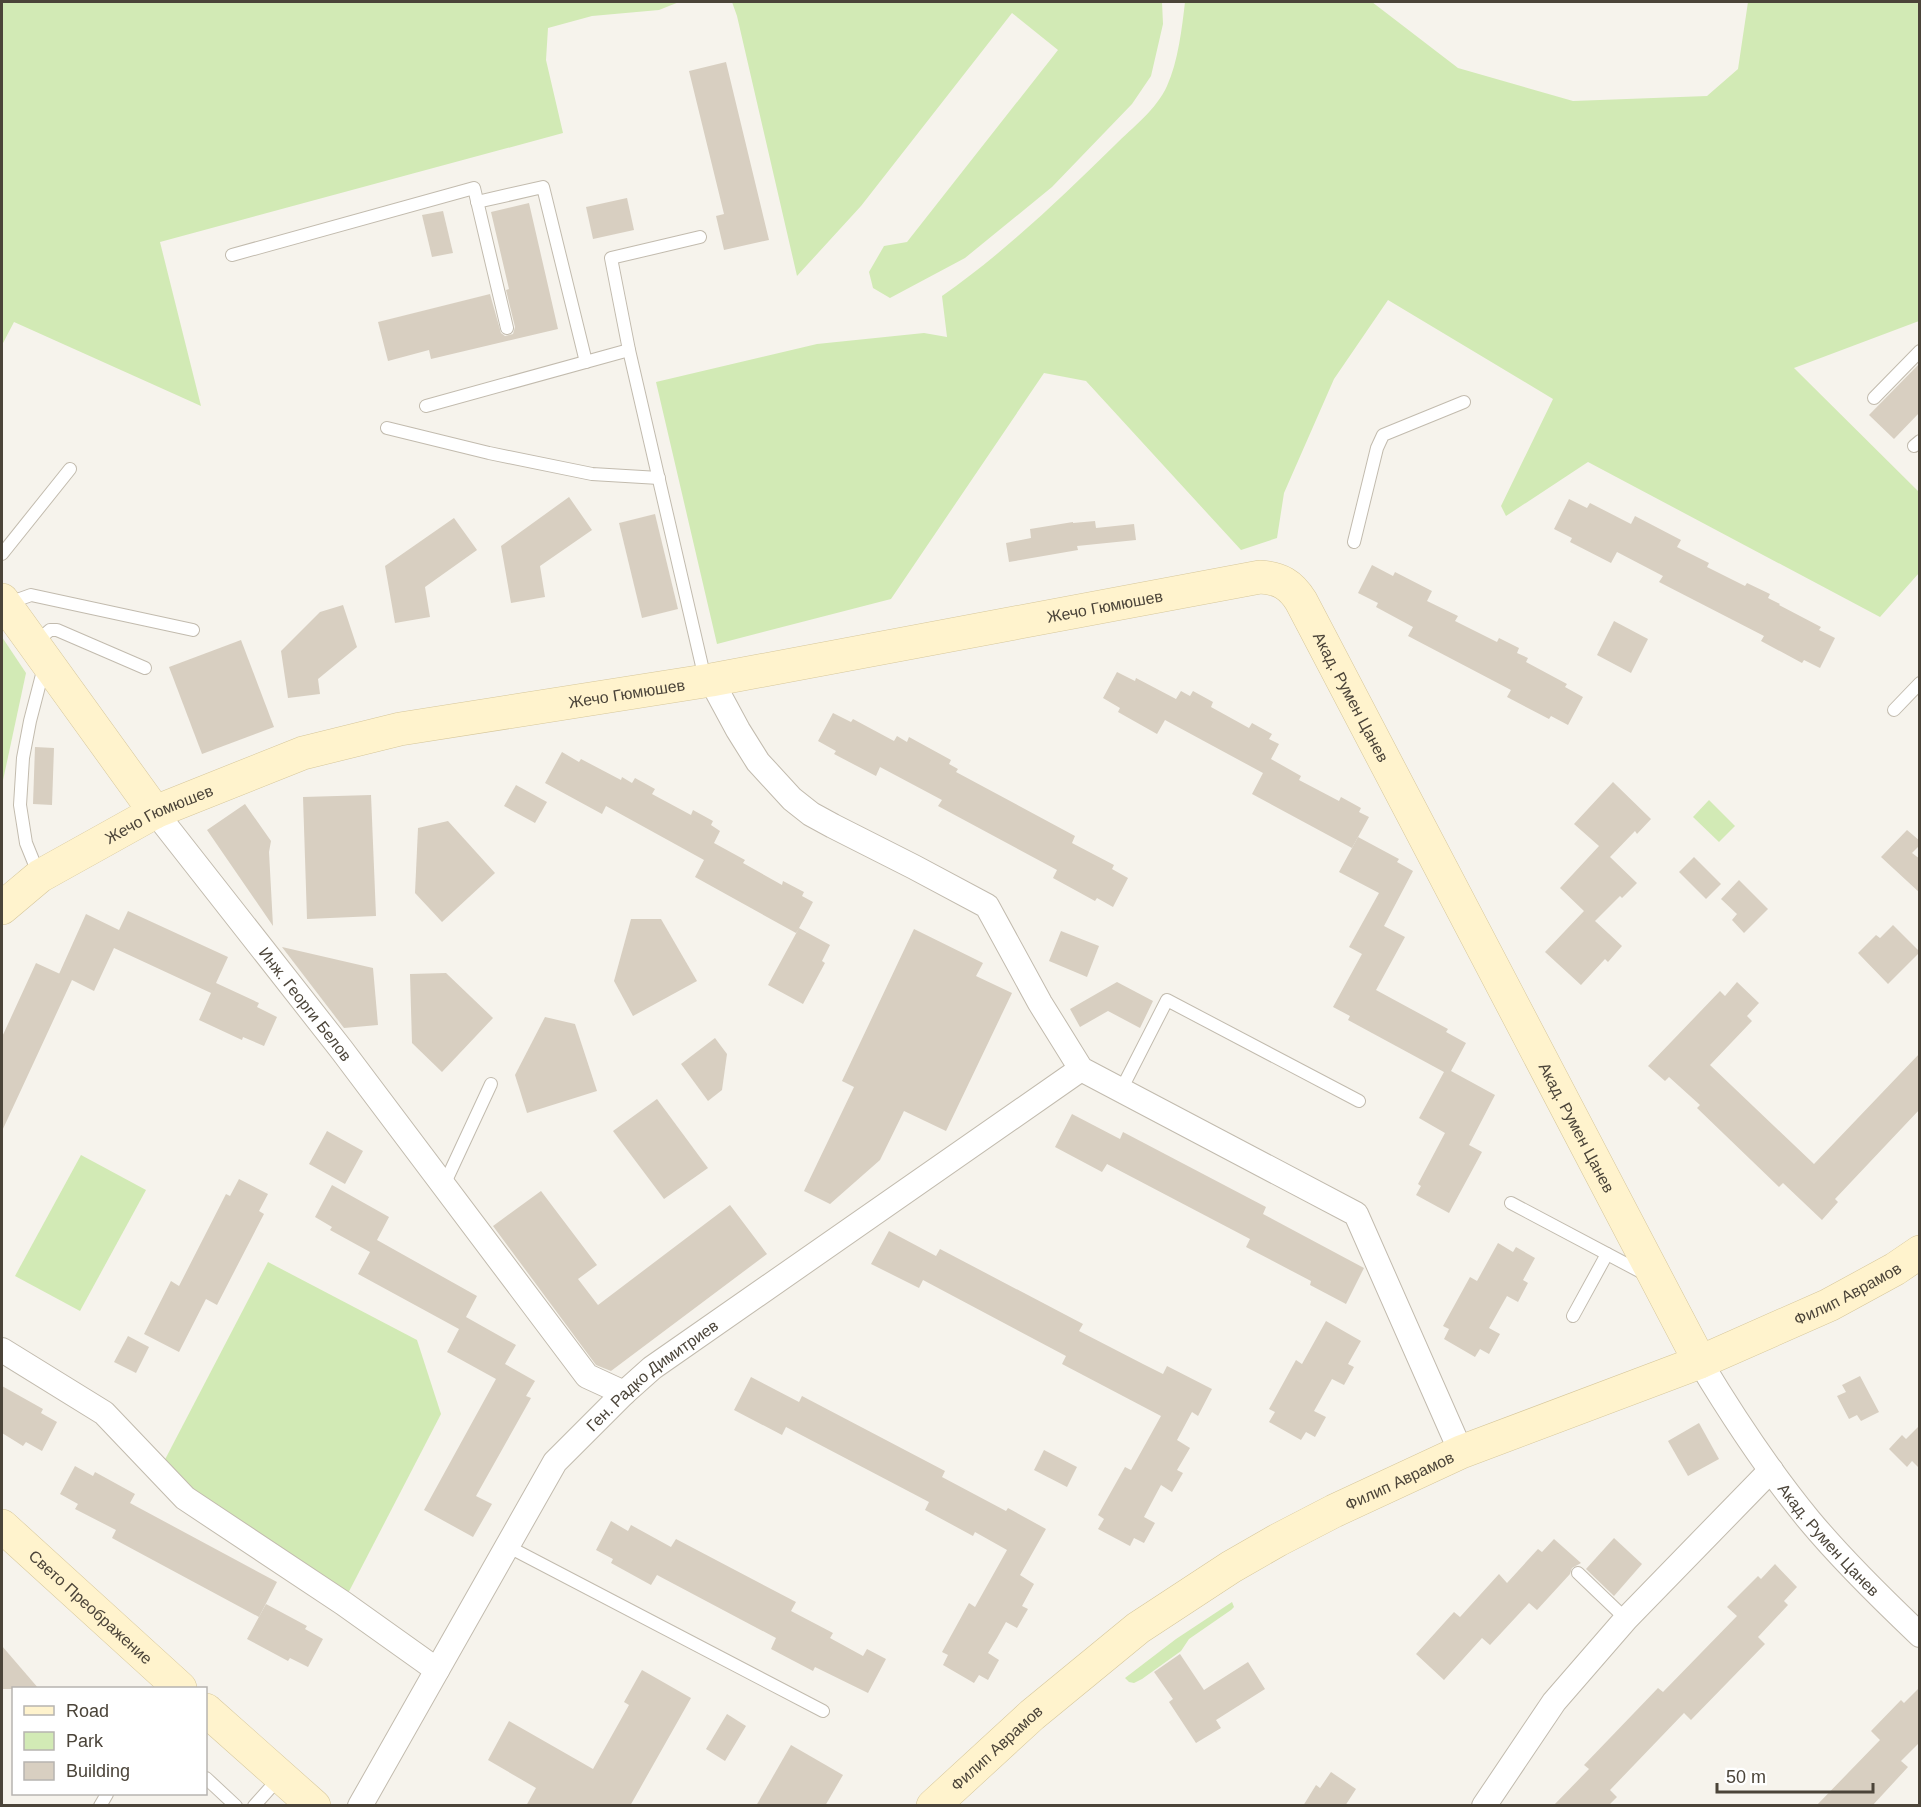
<svg xmlns="http://www.w3.org/2000/svg" width="1921" height="1807" font-family="Helvetica,sans-serif">
	<rect width="100%" height="100%" fill="#f6f3ec"/>
	<g fill="#d2eab5">
		<polygon points="2,2 679,2 659,10 592,16 548,28 546,60 563,133 160,242 201,406 14,322 2,345"/>
		<polygon points="732,2 1162,2 1163,24 1151,76 1132,104 1052,187 965,258 890,298 873,288 869,272 884,246 907,242 1058,50 1012,13 861,206 797,276 737,16"/>
		<path d="M 1185,2 L 1372,2 L 1458,68 L 1573,101 L 1707,96 L 1738,69 L 1748,2 L 1919,2 L 1919,321 L 1794,368 L 1919,492 L 1919,573 L 1880,617 L 1588,462 L 1506,516 L 1501,506 L 1553,399 L 1388,300 L 1334,379 L 1284,493 L 1277,538 L 1241,550 L 1086,381 L 1044,373 L 891,599 L 717,644 L 656,382 L 817,344 L 924,333 L 947,337 L 942,296 C 1005,252 1061,198 1115,145 C 1133,127 1156,110 1167,86 C 1178,62 1182,28 1185,2 Z"/>
		<polygon points="2,637 26,673 2,785"/>
		<polygon points="1709,800 1735,826 1719,842 1693,817"/>
		<polygon points="81,1155 146,1190 80,1311 15,1276"/>
		<polygon points="268,1262 417,1340 441,1414 343,1603 159,1471"/>
		<polygon points="1232,1602 1234,1607 1231,1610 1189,1639 1181,1651 1142,1679 1134,1683 1129,1682 1125,1678 1176,1639"/>
	</g>
	<g fill="#d8cfc1">
		<polygon points="726,62 769,240 724,250 716,216 724,214 689,71"/>
		<polygon points="627,198 634,230 593,239 586,207"/>
		<polygon points="529,203 558,329 431,359 429,350 388,361 378,322 490,294 501,333 505,336 513,334 515,327 506,290 509,289 491,212"/>
		<polygon points="443,211 453,253 432,257 422,215"/>
		<polygon points="1920,363 1920,412 1894,439 1869,415"/>
		<polygon points="569,497 592,530 540,566 545,597 511,603 501,546"/>
		<polygon points="1569,499 1587,508 1590,503 1631,524 1635,516 1681,540 1677,547 1709,563 1707,567 1745,586 1747,583 1770,594 1768,598 1780,604 1779,605 1821,627 1819,630 1835,638 1820,668 1804,660 1802,663 1761,641 1764,636 1659,582 1663,576 1617,552 1611,563 1570,542 1572,538 1554,529"/>
		<polygon points="655,514 678,609 642,618 619,523"/>
		<polygon points="454,518 477,550 425,587 430,617 395,623 385,566"/>
		<polygon points="1095,521 1096,528 1134,524 1136,540 1077,546 1078,550 1009,562 1006,543 1031,538 1030,529 1073,522 1073,523"/>
		<polygon points="1372,565 1393,576 1395,572 1432,591 1427,601 1458,616 1455,621 1497,642 1499,638 1519,648 1517,653 1528,658 1526,662 1567,684 1565,687 1583,697 1568,725 1551,716 1549,719 1507,697 1511,690 1408,636 1413,627 1376,607 1378,603 1358,593"/>
		<polygon points="343,605 357,647 318,679 320,694 288,698 281,651 320,612"/>
		<polygon points="1614,621 1648,639 1631,673 1597,655"/>
		<polygon points="241,640 274,727 202,754 169,667"/>
		<polygon points="1117,672 1135,681 1136,678 1176,699 1181,691 1190,696 1193,691 1213,702 1211,707 1249,728 1252,723 1272,734 1269,739 1279,744 1271,759 1301,776 1299,780 1339,801 1341,797 1361,808 1359,812 1369,817 1352,848 1252,794 1263,773 1165,720 1157,734 1118,712 1120,708 1103,698"/>
		<polygon points="833,713 851,722 853,719 894,741 897,736 907,742 909,737 951,760 949,764 958,769 956,772 1075,836 1072,843 1114,865 1112,869 1128,878 1113,907 1097,898 1095,901 1053,878 1057,870 938,806 942,800 880,767 876,776 834,754 836,751 818,741"/>
		<polygon points="35,747 54,748 52,805 33,804"/>
		<polygon points="562,752 579,762 581,759 621,780 622,777 632,783 635,778 655,789 652,794 691,815 693,810 713,821 711,825 720,831 714,843 745,860 743,863 782,885 783,881 804,892 802,896 813,902 799,928 830,945 822,961 825,963 803,1004 768,985 799,928 796,933 695,877 704,860 606,806 602,814 545,783"/>
		<polygon points="1613,782 1651,819 1637,834 1635,831 1610,857 1637,883 1622,898 1620,896 1595,921 1622,946 1608,962 1605,959 1581,985 1545,952 1584,911 1560,888 1599,846 1574,824"/>
		<polygon points="516,785 547,802 535,823 504,806"/>
		<polygon points="371,795 376,916 307,919 303,797"/>
		<polygon points="245,804 271,841 269,852 273,926 207,830"/>
		<polygon points="448,821 495,873 442,922 415,893 418,828"/>
		<polygon points="1907,830 1920,841 1920,845 1912,853 1920,859 1920,893 1881,857"/>
		<polygon points="1358,837 1399,859 1397,862 1413,871 1384,926 1405,937 1376,990 1448,1029 1446,1032 1466,1043 1451,1071 1495,1095 1469,1145 1482,1152 1449,1213 1416,1195 1421,1186 1418,1184 1445,1133 1419,1118 1444,1072 1348,1020 1350,1016 1333,1007 1362,954 1349,947 1379,893 1339,872"/>
		<polygon points="1694,857 1721,884 1706,899 1679,872"/>
		<polygon points="1739,880 1768,909 1744,933 1732,920 1737,914 1721,899"/>
		<polygon points="128,911 228,957 216,983 259,1003 257,1007 277,1017 264,1046 243,1037 242,1040 199,1020 211,993 114,948 94,991 72,980 2,1131 2,1037 36,963 69,978 59,974 86,914 119,930"/>
		<polygon points="631,919 661,919 697,981 633,1016 614,981"/>
		<polygon points="1893,925 1920,952 1888,984 1858,953 1876,935 1880,938"/>
		<polygon points="914,929 983,963 976,976 1012,993 946,1131 904,1111 880,1160 830,1204 804,1191 854,1087 842,1081"/>
		<polygon points="1061,931 1099,946 1087,977 1049,961"/>
		<polygon points="282,947 373,968 378,1025 344,1028"/>
		<polygon points="446,973 493,1018 442,1072 412,1043 410,974"/>
		<polygon points="1117,982 1153,1001 1140,1028 1108,1011 1080,1027 1070,1009"/>
		<polygon points="1737,982 1759,1003 1747,1016 1752,1021 1710,1065 1814,1164 1920,1053 1920,1109 1835,1199 1838,1202 1822,1220 1783,1183 1779,1187 1697,1108 1700,1105 1669,1077 1665,1081 1648,1066 1720,991 1725,996"/>
		<polygon points="545,1017 575,1024 597,1091 527,1113 515,1075"/>
		<polygon points="715,1038 727,1054 722,1090 708,1101 681,1064"/>
		<polygon points="657,1099 708,1168 664,1199 613,1131"/>
		<polygon points="1072,1114 1120,1139 1123,1132 1266,1207 1263,1214 1364,1268 1346,1304 1310,1285 1311,1281 1246,1247 1250,1239 1107,1164 1102,1172 1055,1147"/>
		<polygon points="327,1131 363,1151 345,1184 309,1164"/>
		<polygon points="239,1179 268,1194 259,1211 264,1214 217,1305 206,1299 179,1352 144,1334 171,1281 179,1286 226,1194 230,1196"/>
		<polygon points="332,1185 389,1217 377,1240 477,1296 466,1317 516,1345 505,1364 535,1381 526,1396 531,1398 476,1496 492,1504 473,1537 424,1510 496,1379 447,1352 459,1329 358,1274 370,1252 330,1230 332,1227 315,1217"/>
		<polygon points="541,1191 597,1265 578,1279 598,1305 730,1205 767,1254 611,1371 596,1365 493,1226"/>
		<polygon points="889,1231 936,1256 940,1249 1083,1324 1079,1331 1143,1364 1163,1374 1167,1366 1212,1389 1198,1416 1192,1412 1177,1440 1190,1448 1177,1470 1183,1473 1172,1492 1161,1485 1144,1517 1155,1523 1144,1543 1134,1538 1130,1546 1098,1529 1104,1519 1098,1515 1125,1467 1131,1470 1161,1416 1062,1364 1066,1356 923,1280 919,1288 871,1264"/>
		<polygon points="1498,1243 1513,1252 1516,1247 1535,1258 1523,1280 1528,1283 1518,1302 1507,1296 1489,1328 1500,1334 1489,1354 1480,1349 1475,1357 1444,1339 1449,1329 1443,1326 1470,1277 1477,1281"/>
		<polygon points="1326,1321 1361,1341 1348,1364 1354,1367 1344,1385 1332,1379 1314,1411 1326,1417 1315,1437 1306,1432 1301,1440 1269,1422 1275,1412 1269,1409 1296,1360 1302,1364"/>
		<polygon points="128,1336 149,1347 136,1373 114,1362"/>
		<polygon points="1860,1376 1879,1412 1861,1421 1857,1415 1849,1419 1837,1396 1846,1392 1842,1385"/>
		<polygon points="751,1377 799,1402 802,1396 945,1471 942,1477 1006,1511 1008,1508 1046,1529 1020,1575 1034,1584 1022,1606 1028,1609 1017,1628 1006,1622 997,1638 988,1653 999,1660 988,1680 979,1675 974,1683 943,1665 948,1655 942,1652 969,1603 975,1607 1007,1550 975,1532 973,1536 925,1510 929,1502 786,1427 782,1435 734,1410"/>
		<polygon points="2,1386 43,1409 41,1413 57,1422 42,1451 26,1442 23,1446 2,1433"/>
		<polygon points="1699,1423 1719,1459 1688,1476 1668,1441"/>
		<polygon points="1920,1425 1920,1469 1912,1461 1907,1467 1889,1449 1902,1435 1906,1439"/>
		<polygon points="1044,1450 1077,1467 1067,1487 1034,1470"/>
		<polygon points="75,1466 93,1476 95,1472 135,1494 130,1503 277,1582 259,1617 112,1538 116,1530 75,1509 78,1504 60,1494"/>
		<polygon points="611,1521 628,1531 631,1525 671,1547 676,1539 796,1602 791,1611 833,1633 830,1638 863,1656 867,1649 886,1659 868,1693 815,1667 813,1671 771,1649 776,1638 657,1575 651,1585 611,1563 613,1559 596,1550"/>
		<polygon points="1614,1538 1642,1564 1614,1596 1586,1569"/>
		<polygon points="1554,1539 1581,1563 1572,1568 1570,1574 1537,1610 1529,1603 1490,1645 1482,1638 1444,1680 1416,1654 1454,1612 1460,1617 1499,1574 1507,1583 1538,1549 1542,1552"/>
		<polygon points="1775,1564 1797,1587 1784,1601 1788,1605 1758,1637 1765,1644 1691,1720 1684,1713 1610,1790 1617,1797 1608,1806 1553,1806 1589,1769 1584,1765 1658,1688 1663,1692 1737,1616 1727,1607 1758,1576 1761,1579"/>
		<polygon points="266,1604 307,1626 305,1629 323,1639 308,1667 290,1658 288,1661 247,1639"/>
		<polygon points="2,1646 39,1689 2,1689"/>
		<polygon points="1180,1654 1204,1690 1248,1662 1265,1689 1216,1720 1221,1728 1196,1743 1169,1702 1173,1699 1154,1672"/>
		<polygon points="642,1670 691,1698 630,1806 526,1806 536,1788 488,1760 509,1721 593,1769 629,1705 624,1702"/>
		<polygon points="1920,1687 1920,1742 1901,1761 1908,1767 1872,1806 1816,1806 1880,1740 1871,1731 1901,1700 1904,1703"/>
		<polygon points="727,1714 746,1726 725,1761 706,1749"/>
		<polygon points="791,1745 843,1775 825,1806 756,1806"/>
		<polygon points="1331,1772 1356,1789 1345,1806 1303,1806 1316,1785 1320,1788"/>
	</g>
	<g fill="none" stroke-linecap="round" stroke-linejoin="round">
		<g stroke="#c2bbae" stroke-width="14">
			<g id="lane">
				<polyline points="477,202 543,187 586,362"/>
				<polyline points="700,237 611,258 629,350 702,666 710,678"/>
				<polyline points="232,255 474,188 507,328"/>
				<polyline points="1874,398 1920,351"/>
				<polyline points="426,406 629,350"/>
				<polyline points="387,428 489,453 592,474 659,478"/>
				<polyline points="1914,446 1920,441"/>
				<polyline points="1354,542 1377,448 1383,435 1464,402"/>
				<polyline points="2,554 70,469"/>
				<polyline points="6,604 31,595 193,630"/>
				<polyline points="35,643 50,630 57,630 145,668"/>
				<polyline points="1894,710 1920,683"/>
				<polyline points="39,875 26,843 20,805 23,758 30,721 44,667"/>
				<polyline points="1121,1090 1167,1000 1359,1101"/>
				<polyline points="444,1185 491,1084"/>
				<polyline points="1511,1203 1645,1274"/>
				<polyline points="1573,1316 1607,1254"/>
				<polyline points="507,1546 823,1711"/>
				<polyline points="1578,1573 1626,1619"/>
				<polyline points="206,1778 236,1806"/>
				<polyline points="100,1806 107,1794"/>
				<polyline points="254,1806 280,1777"/>
			</g>
		</g>
		<g stroke="#c2bbae" stroke-width="26">
			<g id="street">
				<polyline points="711,680 738,730 758,762 792,799 811,814 833,826 914,867 987,906 1040,1003 1081,1069 1356,1214 1461,1452"/>
				<path id="s1" d="M 155,812 L 341,1049 L 587,1376 L 624,1393"/>
				<polyline points="2,1350 104,1413 185,1498 343,1603 437,1670"/>
				<path id="s2" d="M 1700,1362 C 1733,1417 1768,1470 1809,1520 C 1843,1561 1881,1598 1920,1635"/>
				<path id="s3" d="M 360,1806 L 555,1462 L 624,1393 L 652,1368 L 1081,1069"/>
				<polyline points="1484,1806 1554,1702 1626,1619 1771,1470"/>
			</g>
		</g>
		<g stroke="#d6c79b" stroke-width="34">
			<g id="secondary">
				<polyline points="2,600 155,812"/>
				<path id="s4" d="M 2,908 L 40,876 L 155,812 L 303,753 L 400,729 L 711,680 L 1260,577 C 1280,578 1291,585 1301,601 L 1700,1362"/>
				<path id="s5" d="M 2,1526 L 180,1688"/>
				<polyline points="206,1710 314,1806"/>
				<path id="s6" d="M 933,1806 L 1032,1715 L 1138,1628 L 1231,1567 L 1278,1540 L 1334,1511 L 1461,1452 L 1700,1362 L 1829,1305 L 1895,1269 L 1920,1252"/>
			</g>
		</g>
		<use href="#lane" stroke="#fff" stroke-width="12"/>
		<use href="#street" stroke="#fff" stroke-width="24"/>
		<use href="#secondary" stroke="#fff3cd" stroke-width="33"/>
	</g>
	<g text-anchor="middle" stroke-width="4.5" stroke-linejoin="round" paint-order="stroke">
		<g font-size="16" fill="#4b4439" stroke="#fff">
			<text dy="6" stroke="none"><textPath href="#s4" startOffset="1156">Жечо Гюмюшев</textPath></text>
			<text dy="6" stroke="none"><textPath href="#s4" startOffset="670">Жечо Гюмюшев</textPath></text>
			<text dy="6" stroke="none"><textPath href="#s4" startOffset="1472">Акад. Румен Цанев</textPath></text>
			<text dy="6" stroke="none"><textPath href="#s4" startOffset="184">Жечо Гюмюшев</textPath></text>
			<text dy="6" stroke="none"><textPath href="#s1" startOffset="244">Инж. Георги Белов</textPath></text>
			<text dy="6" stroke="none"><textPath href="#s4" startOffset="1958">Акад. Румен Цанев</textPath></text>
			<text dy="6" stroke="none"><textPath href="#s6" startOffset="1058">Филип Аврамов</textPath></text>
			<text dy="6" stroke="none"><textPath href="#s3" startOffset="526">Ген. Радко Димитриев</textPath></text>
			<text dy="6" stroke="none"><textPath href="#s6" startOffset="572">Филип Аврамов</textPath></text>
			<text dy="6" stroke="none"><textPath href="#s2" startOffset="220">Акад. Румен Цанев</textPath></text>
			<text dy="6" stroke="none"><textPath href="#s5" startOffset="120">Свето Преображение</textPath></text>
			<text dy="6" stroke="none"><textPath href="#s6" startOffset="86">Филип Аврамов</textPath></text>
		</g>
	</g>
	<rect width="1921" height="1807" fill="none" stroke="#4b4439" stroke-width="6"/>
	<rect x="12" y="1687" width="195" height="108" fill="#ffffff" stroke="#b7b4b0" stroke-width="1.5"/>
	<rect x="24" y="1706" width="30" height="9" fill="#fff3cd" stroke="#b7b4b0" stroke-width="1.5"/>
	<text x="66" y="1717" font-size="18" fill="#4b4439">Road</text>
	<rect x="24" y="1732" width="30" height="18" fill="#d2eab5" stroke="#b7b4b0" stroke-width="1.5"/>
	<text x="66" y="1747" font-size="18" fill="#4b4439">Park</text>
	<rect x="24" y="1762" width="30" height="18" fill="#d8cfc1" stroke="#b7b4b0" stroke-width="1.5"/>
	<text x="66" y="1777" font-size="18" fill="#4b4439">Building</text>
	<path d="M1717 1783v9h156v-9" fill="none" stroke="#4b4439" stroke-width="3"/>
	<text x="1726" y="1783" font-size="18" fill="#4b4439" stroke="#ffffff" stroke-width="4.5" paint-order="stroke">50 m</text>
</svg>
